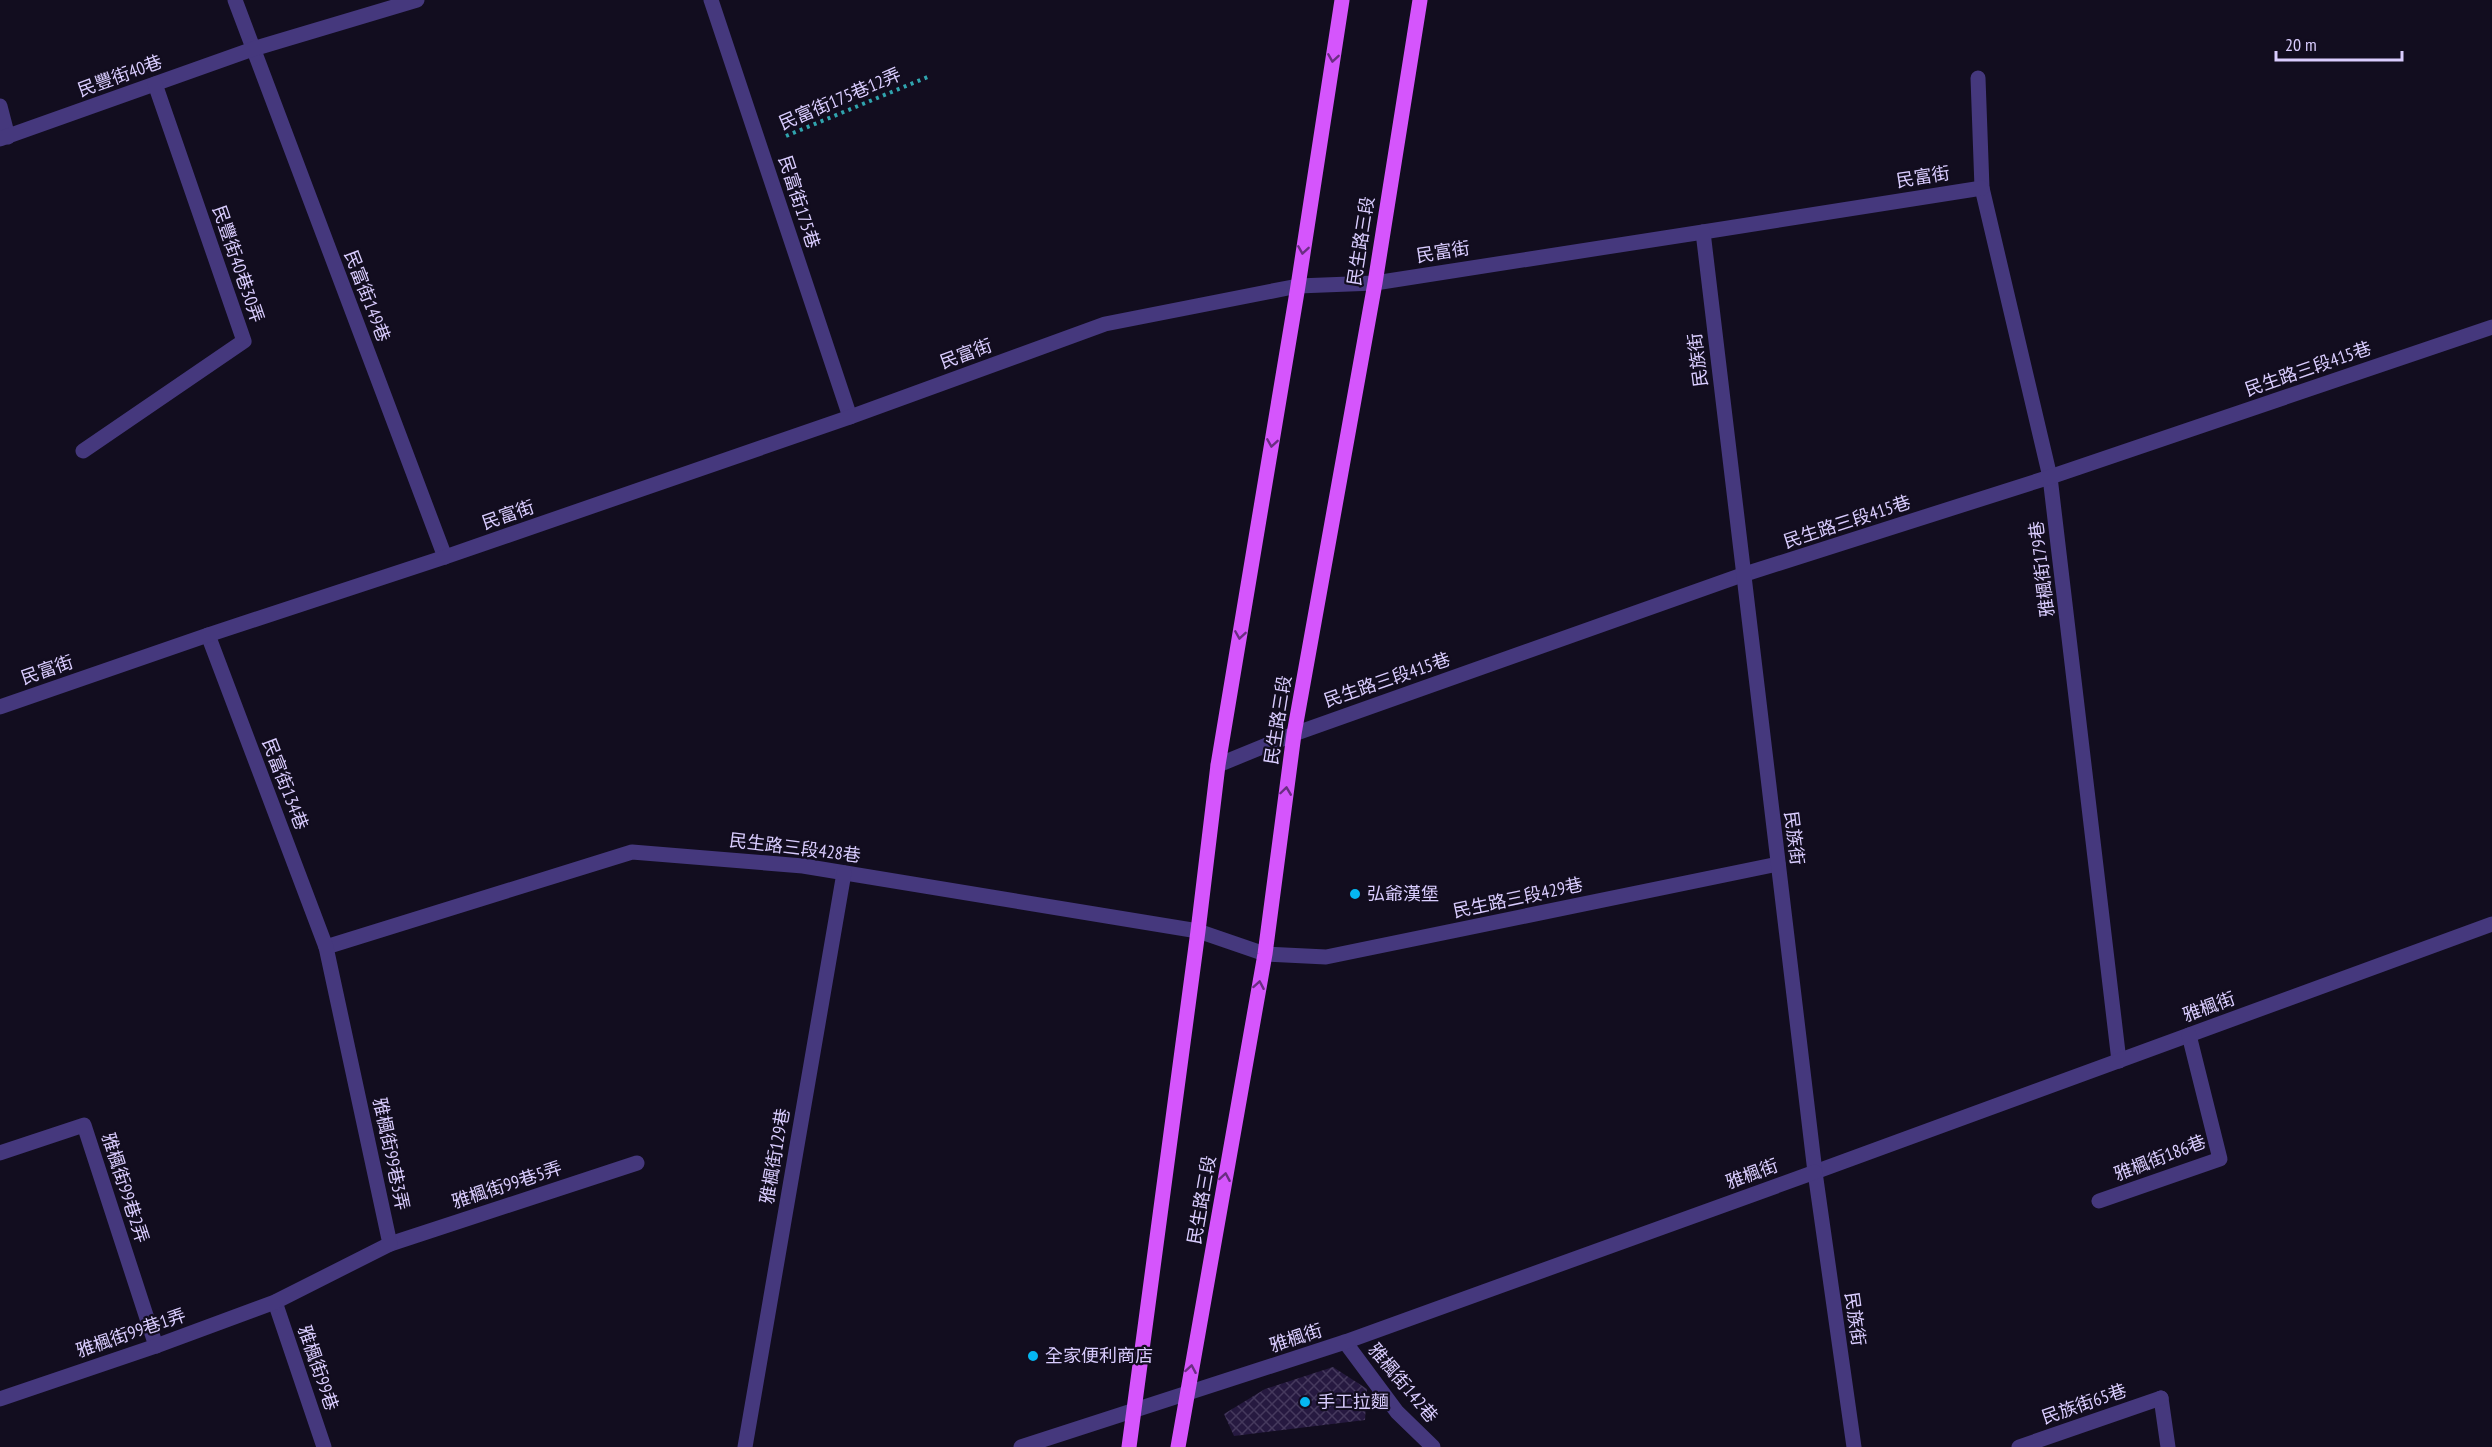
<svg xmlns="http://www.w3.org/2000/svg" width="2492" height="1447" font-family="'PT Sans Narrow','Noto Sans TC',sans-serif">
	<defs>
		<pattern id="building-cross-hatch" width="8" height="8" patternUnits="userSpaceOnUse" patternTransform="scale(1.5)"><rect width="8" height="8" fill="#261940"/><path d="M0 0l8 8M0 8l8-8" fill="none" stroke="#45395d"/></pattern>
	</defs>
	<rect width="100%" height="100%" fill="#120d1f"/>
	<polygon fill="url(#building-cross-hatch)" points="1333,1367 1367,1389 1365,1420 1234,1436 1224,1414 1265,1389"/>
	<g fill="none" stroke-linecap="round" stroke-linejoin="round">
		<polyline stroke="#30a4ae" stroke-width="4" stroke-dasharray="3 4.5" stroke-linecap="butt" points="786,136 930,76"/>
		<g stroke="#45387d" stroke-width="15">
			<polyline points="235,0 445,557"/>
			<polyline points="711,0 850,417"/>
			<polyline points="1978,78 1982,188 2050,477 2119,1061"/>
			<polyline points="0,106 8,137"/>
			<polyline points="0,139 253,49 417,0"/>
			<polyline points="1703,232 1982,188"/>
			<polyline points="83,451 244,341 155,84"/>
			<polyline points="1218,765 1294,734 1742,575 2050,477 2492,327"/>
			<polyline points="326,947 632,852 803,866 1198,931 1265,954 1326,957 1778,864"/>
			<polyline points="0,1153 84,1125 156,1346"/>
			<polyline points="1815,1172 2492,924"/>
			<polyline points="2099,1201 2220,1159 2189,1035"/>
			<polyline points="390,1244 637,1163"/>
			<polyline points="275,1302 324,1447"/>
			<polyline points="1345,1342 1397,1412 1433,1447"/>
			<polyline points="2161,1398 2168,1447"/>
			<polyline points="0,1399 156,1346 275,1302 390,1244 326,947 208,635"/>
			<polyline points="745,1447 844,873"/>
		</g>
		<g stroke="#45387d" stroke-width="15">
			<polyline points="0,707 208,635 445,557 850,417 1105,324 1298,286 1375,283 1703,232 1815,1172 1854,1447"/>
			<polyline points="1021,1447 1345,1342 1815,1172"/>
			<polyline points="2019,1447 2161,1398"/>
		</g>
		<g stroke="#d555fc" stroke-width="15">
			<polyline points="1129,1447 1198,931 1218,765 1298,286 1342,0"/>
			<polyline points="1178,1447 1265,954 1294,734 1375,283 1420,0"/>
		</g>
	</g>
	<defs><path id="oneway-chevron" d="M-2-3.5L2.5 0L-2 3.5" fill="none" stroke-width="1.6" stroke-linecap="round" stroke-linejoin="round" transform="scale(1.5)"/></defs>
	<g stroke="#6a2d82">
		<use href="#oneway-chevron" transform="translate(1333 58) rotate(99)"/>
		<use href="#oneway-chevron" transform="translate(1303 250) rotate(99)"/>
		<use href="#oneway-chevron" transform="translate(1272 443) rotate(99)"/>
		<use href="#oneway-chevron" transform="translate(1240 635) rotate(99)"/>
		<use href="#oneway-chevron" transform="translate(1286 791) rotate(-82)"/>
		<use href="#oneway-chevron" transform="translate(1259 985) rotate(-80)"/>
		<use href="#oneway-chevron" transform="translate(1225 1177) rotate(-80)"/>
		<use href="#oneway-chevron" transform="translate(1191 1369) rotate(-80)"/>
	</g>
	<g fill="#05b7f1" stroke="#120d1f" stroke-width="2">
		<circle cx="1355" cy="894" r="6"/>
		<circle cx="1033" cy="1356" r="6"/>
		<circle cx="1305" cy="1402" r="6"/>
	</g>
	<g text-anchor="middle" stroke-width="4.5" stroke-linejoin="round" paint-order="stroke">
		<g font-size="18" fill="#d9ccfe" stroke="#120d1f">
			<text transform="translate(120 76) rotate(-20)" y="6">民豐街40巷</text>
			<text transform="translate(840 99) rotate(-23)" y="6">民富街175巷12弄</text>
			<text transform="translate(1923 177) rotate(-9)" y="6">民富街</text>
			<text transform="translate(799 202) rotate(72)" y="6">民富街175巷</text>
			<text transform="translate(1361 241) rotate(-81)" y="6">民生路三段</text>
			<text transform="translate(1443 252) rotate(-9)" y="6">民富街</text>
			<text transform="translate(238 264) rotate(71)" y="6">民豐街40巷30弄</text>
			<text transform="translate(367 296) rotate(69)" y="6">民富街149巷</text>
			<text transform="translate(966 354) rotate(-20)" y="6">民富街</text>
			<text transform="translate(1698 360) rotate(-97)" y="6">民族街</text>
			<text transform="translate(2308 369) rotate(-19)" y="6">民生路三段415巷</text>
			<text transform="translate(508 515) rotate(-19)" y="6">民富街</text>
			<text transform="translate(1847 522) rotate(-18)" y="6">民生路三段415巷</text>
			<text transform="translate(2042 569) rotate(-97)" y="6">雅楓街179巷</text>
			<text transform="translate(47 670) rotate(-19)" y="6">民富街</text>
			<text transform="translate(1387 680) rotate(-19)" y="6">民生路三段415巷</text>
			<text transform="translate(1278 720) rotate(-81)" y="6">民生路三段</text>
			<text transform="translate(285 784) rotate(69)" y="6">民富街134巷</text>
			<text transform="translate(1794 838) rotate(83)" y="6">民族街</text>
			<text transform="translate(795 848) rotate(7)" y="6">民生路三段428巷</text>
			<text transform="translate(1518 898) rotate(-12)" y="6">民生路三段429巷</text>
			<text transform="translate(2209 1007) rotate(-20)" y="6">雅楓街</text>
			<text transform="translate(391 1154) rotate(78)" y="6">雅楓街99巷3弄</text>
			<text transform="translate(775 1156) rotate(-80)" y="6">雅楓街129巷</text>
			<text transform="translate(2160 1158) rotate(-21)" y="6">雅楓街186巷</text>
			<text transform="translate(1752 1174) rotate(-20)" y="6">雅楓街</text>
			<text transform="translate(507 1185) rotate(-18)" y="6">雅楓街99巷5弄</text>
			<text transform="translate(125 1188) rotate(72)" y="6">雅楓街99巷2弄</text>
			<text transform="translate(1202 1200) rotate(-80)" y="6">民生路三段</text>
			<text transform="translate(1855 1319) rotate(82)" y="6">民族街</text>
			<text transform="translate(131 1333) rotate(-19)" y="6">雅楓街99巷1弄</text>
			<text transform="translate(1296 1338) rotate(-18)" y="6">雅楓街</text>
			<text transform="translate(318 1368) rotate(71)" y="6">雅楓街99巷</text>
			<text transform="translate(1403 1383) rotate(50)" y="6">雅楓街142巷</text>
			<text transform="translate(2084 1404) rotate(-19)" y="6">民族街65巷</text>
		</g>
		<g font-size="18" fill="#d9ccfe" stroke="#120d1f" text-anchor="start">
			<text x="1367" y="900">弘爺漢堡</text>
			<text x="1045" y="1362">全家便利商店</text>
			<text x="1317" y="1408">手工拉麵</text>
		</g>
	</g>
	<path d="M2276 51v9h126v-9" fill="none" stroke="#d9ccfe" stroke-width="3"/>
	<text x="2285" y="51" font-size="18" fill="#d9ccfe" stroke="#120d1f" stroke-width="4.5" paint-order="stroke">20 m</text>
</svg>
